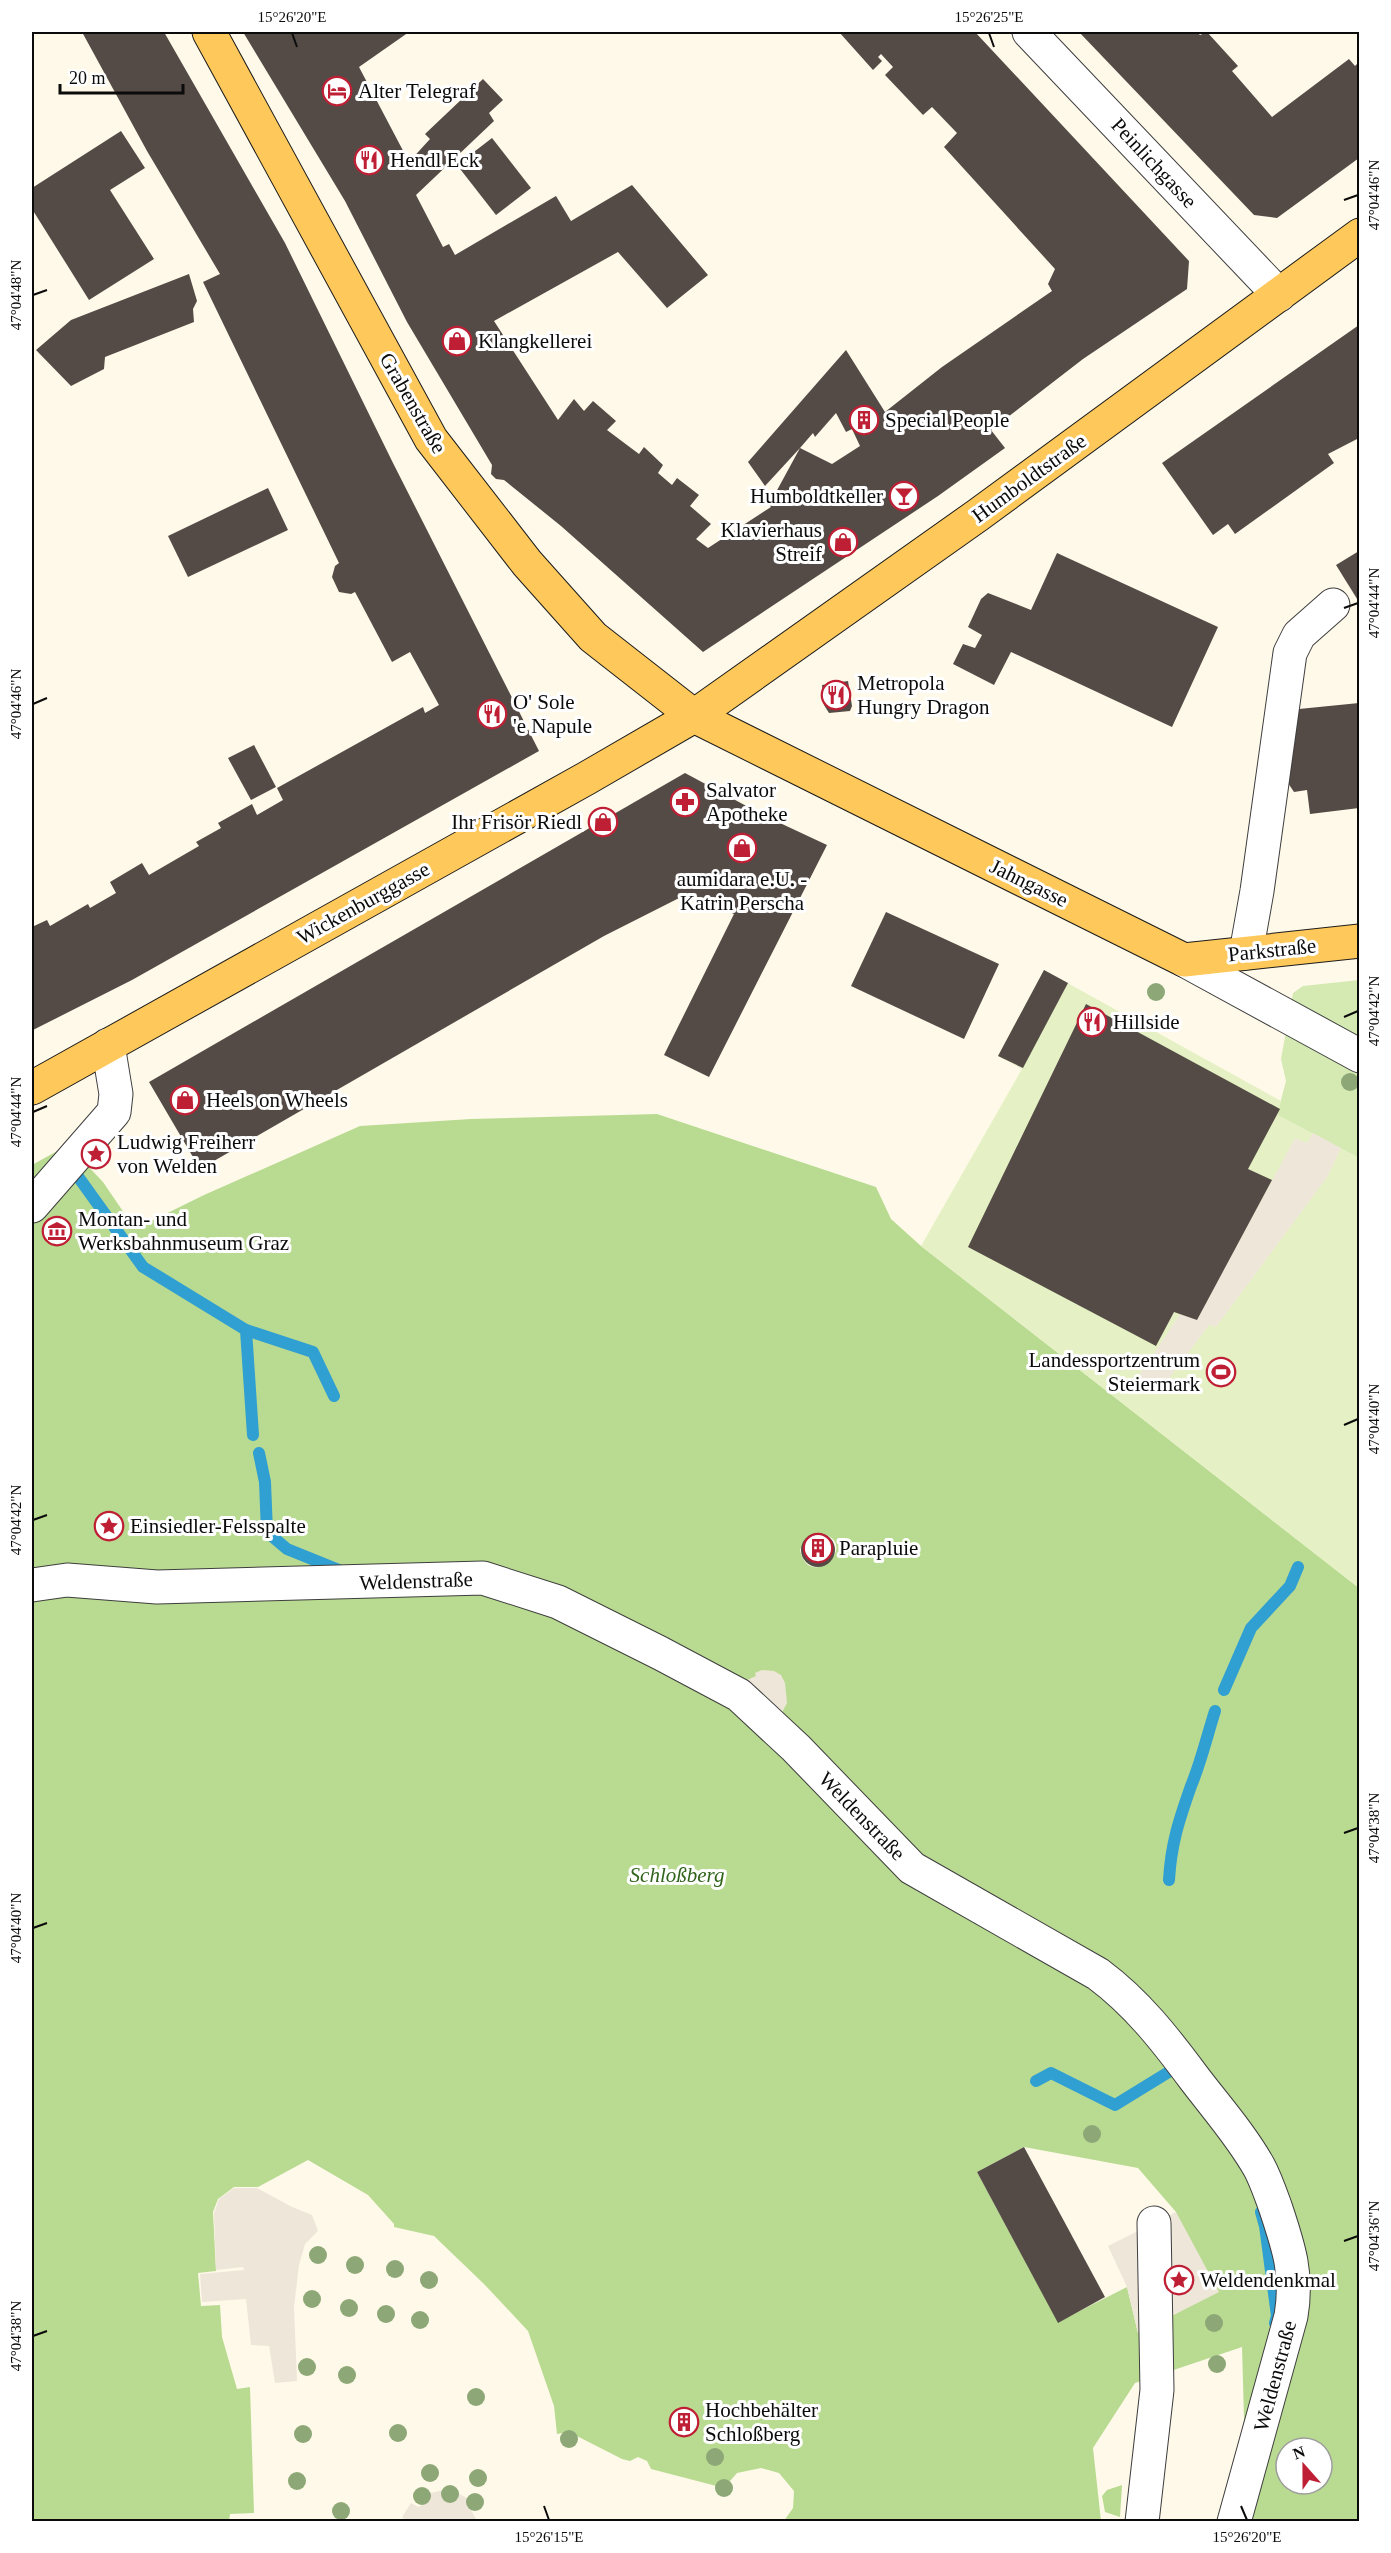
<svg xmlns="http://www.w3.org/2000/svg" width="1391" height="2553" font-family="'Times New Roman',serif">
	<rect width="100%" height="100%" fill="#fff9e9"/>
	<polygon fill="#d4eab2" points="1359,980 1359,1158 1277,1115 1286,1081 1281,1059 1293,993 1303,986"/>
	<g fill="#b9db91" fill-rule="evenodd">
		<path d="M 657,1114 L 876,1187 L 891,1219 L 921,1246 L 1359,1588 L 1359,2521 L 1240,2521 L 1244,2419 L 1242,2347 L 1135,2383 L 1093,2448 L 1101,2521 L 784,2521 L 793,2508 L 794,2491 L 779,2473 L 761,2468 L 737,2473 L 724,2488 L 651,2469 L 647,2461 L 638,2457 L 630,2461 L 622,2459 L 569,2432 L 557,2434 L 554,2406 L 528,2331 L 485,2285 L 434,2236 L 394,2227 L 394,2224 L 368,2195 L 308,2160 L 258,2187 L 234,2187 L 218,2199 L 213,2212 L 216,2271 L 198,2273 L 201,2306 L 220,2305 L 222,2337 L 237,2389 L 250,2387 L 254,2513 L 230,2514 L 229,2522 L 32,2522 L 32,1165 L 68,1145 L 103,1182 L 135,1229 L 204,1195 L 360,1126 L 471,1119 ZM 819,1533 C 864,1541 809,1594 800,1550 L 805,1539 ZM 1024,2147 L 1138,2168 L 1176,2212 L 1138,2333 L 1127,2287 L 1058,2322 L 977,2172 ZM 1286,2448 L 1322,2448 L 1322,2484 L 1286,2484 Z"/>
		<polygon points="1122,2485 1120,2517 1105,2512 1102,2496 1107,2490"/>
	</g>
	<polygon fill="#e5f1c4" points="1044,970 1281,1101 1278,1115 1359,1158 1359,1588 921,1246 1022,1069 998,1056"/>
	<g fill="#eee7d9">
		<polygon points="1313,1133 1341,1148 1328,1176 1216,1327 1209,1325 1158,1393 1136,1380 1180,1314 1197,1319 1295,1138 1307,1143"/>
		<polygon points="762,1670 774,1671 781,1675 785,1683 787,1703 780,1716 743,1682 756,1676 755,1673"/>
		<polygon points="234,2188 257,2188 292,2207 312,2215 318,2231 305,2244 299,2265 294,2307 297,2381 275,2383 269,2346 251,2345 246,2299 202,2302 200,2274 244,2270 243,2267 216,2270 214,2213 219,2199"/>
		<polygon points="1176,2212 1219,2292 1138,2333 1127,2287 1108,2246"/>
		<polygon points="443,2490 445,2499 454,2501 458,2493 473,2502 470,2508 477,2521 406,2521 402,2517 411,2503 418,2507 429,2502 427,2494"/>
	</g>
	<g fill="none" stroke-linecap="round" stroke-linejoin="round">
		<g stroke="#309fd2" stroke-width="12">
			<polyline points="74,1171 143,1267 246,1330 253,1435"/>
			<polyline points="246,1330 313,1352 334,1396"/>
			<polyline points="259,1453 265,1482 267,1532 287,1549 339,1570"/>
			<polyline points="1224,1690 1251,1628 1290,1586 1298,1567"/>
			<path d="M 1169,1880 C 1171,1844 1179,1820 1191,1786 C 1201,1762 1207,1736 1215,1711"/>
			<polyline points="1036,2081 1051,2073 1115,2105 1172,2070"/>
			<polyline points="1261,2212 1265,2226 1277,2316 1275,2323"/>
		</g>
	</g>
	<g fill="#544b47" fill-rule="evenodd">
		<polygon points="82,32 164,32 285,243 393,463 539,751 132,980 33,1030 32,923 34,926 47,920 50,926 88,904 90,908 116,893 110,882 142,863 149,875 199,846 196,842 221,828 218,823 252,804 257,815 283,800 277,788 423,707 425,713 439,705 410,652 392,662 355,592 351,594 339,592 332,577 335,566 339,563 203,282 220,274 147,151"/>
		<path d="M 243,32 L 409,32 L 359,67 L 409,162 L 430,139 L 425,134 L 483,79 L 503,100 L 489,113 L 494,121 L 416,195 L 443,247 L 449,244 L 455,255 L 556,196 L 571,221 L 632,185 L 708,275 L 667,308 L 618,252 L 494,321 L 558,420 L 574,399 L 584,411 L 593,401 L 616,421 L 607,430 L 639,454 L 644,447 L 663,465 L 658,473 L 672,485 L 677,478 L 699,495 L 690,506 L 711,524 L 696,539 L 708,548 L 771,507 L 769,505 L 800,448 L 765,486 L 748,462 L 846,350 L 885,412 L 942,367 L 1052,291 L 1048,284 L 1055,269 L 944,147 L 957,133 L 932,107 L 923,115 L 885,75 L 893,67 L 881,54 L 878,57 L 882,61 L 873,70 L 839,32 L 975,32 L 1189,261 L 1187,289 L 1083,359 L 991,430 L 1005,448 L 938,496 L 703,652 L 561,526 L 504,480 L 496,479 L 491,474 L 492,465 L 407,322 L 345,201 ZM 836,413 L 846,432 L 852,429 L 860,446 L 832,464 L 800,448 L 813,433 L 815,437 Z"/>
		<polygon points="1079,32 1197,32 1200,35 1207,32 1238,66 1232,71 1272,117 1349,59 1355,66 1359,62 1359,158 1277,218 1254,215"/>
		<polygon points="121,131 145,168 110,190 154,259 89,300 32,209 32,188"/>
		<polygon points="492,138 531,188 496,215 457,165"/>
		<polygon points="189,274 197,301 193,309 194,322 105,357 104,369 71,386 36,350 71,320"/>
		<polygon points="1359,325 1359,438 1328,454 1334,463 1235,534 1228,524 1213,535 1162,463"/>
		<polygon points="268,488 288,530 188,577 168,536"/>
		<polygon points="1359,551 1359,602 1336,565"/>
		<polygon points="1057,553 1218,627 1172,727 1011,652 994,685 953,664 963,644 975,648 982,635 968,627 981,599 988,593 1031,610"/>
		<polygon points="848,681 852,706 850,711 829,713 824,705 822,685"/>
		<polygon points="1359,703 1359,808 1310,814 1307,790 1294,792 1286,780 1289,710"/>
		<polygon points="254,745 276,787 251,800 228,758"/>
		<polygon points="685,773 765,816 827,845 709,1077 664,1055 734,914 689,893 604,936 200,1169 149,1082"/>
		<polygon points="886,912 999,964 964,1039 851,986"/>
		<polygon points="1044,970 1068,983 1023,1068 998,1056"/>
		<polygon points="1086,1004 1280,1109 1248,1169 1272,1180 1197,1320 1174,1312 1156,1346 968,1247"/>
		<circle cx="818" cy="1550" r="17"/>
		<polygon points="1024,2147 1105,2297 1058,2323 977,2172"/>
		<polygon points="685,2412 692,2427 682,2432 675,2418"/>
	</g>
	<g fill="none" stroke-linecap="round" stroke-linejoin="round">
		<g stroke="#3e3e3e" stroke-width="35">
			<g id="minor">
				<polyline points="1029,32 1279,295"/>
				<polyline points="1246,953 1257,891 1290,653 1299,635 1333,605"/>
				<polyline points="1184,960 1360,1056"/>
				<polyline points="32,1206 114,1112 116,1094 108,1045"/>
				<path d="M 32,1585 L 67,1580 L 157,1587 L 483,1578 L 558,1602 L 660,1653 L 739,1695 L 796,1748 L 912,1868 L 1098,1974 C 1137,2003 1165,2039 1194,2078 C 1216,2107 1241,2135 1259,2167 C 1266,2180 1271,2195 1276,2209 C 1289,2248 1298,2275 1291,2316 L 1234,2522"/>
				<polyline points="1142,2522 1157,2390 1154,2223"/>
			</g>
		</g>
		<g stroke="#1c1c1c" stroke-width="35">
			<g id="major">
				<polyline points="209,32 431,439 527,563 593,637 694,716 1184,960 1360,941"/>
				<polyline points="32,1088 587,778 694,716 978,515 1360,235"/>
			</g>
		</g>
		<use href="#minor" stroke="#fff" stroke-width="33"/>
		<use href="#major" stroke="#fec85a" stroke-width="33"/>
	</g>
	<g fill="#8da777">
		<circle cx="1156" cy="992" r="9"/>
		<circle cx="1350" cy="1082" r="9"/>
		<circle cx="1092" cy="2134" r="9"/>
		<circle cx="318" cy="2255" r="9"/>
		<circle cx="355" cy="2265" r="9"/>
		<circle cx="395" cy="2269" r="9"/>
		<circle cx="429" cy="2280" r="9"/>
		<circle cx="312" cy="2299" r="9"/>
		<circle cx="349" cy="2308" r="9"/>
		<circle cx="386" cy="2314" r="9"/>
		<circle cx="420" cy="2320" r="9"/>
		<circle cx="1214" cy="2323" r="9"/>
		<circle cx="1217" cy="2364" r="9"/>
		<circle cx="307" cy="2367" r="9"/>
		<circle cx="347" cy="2375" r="9"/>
		<circle cx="476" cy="2397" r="9"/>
		<circle cx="398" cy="2433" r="9"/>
		<circle cx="303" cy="2434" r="9"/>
		<circle cx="569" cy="2439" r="9"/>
		<circle cx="715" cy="2457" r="9"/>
		<circle cx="430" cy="2473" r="9"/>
		<circle cx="478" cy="2478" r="9"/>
		<circle cx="297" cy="2481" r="9"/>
		<circle cx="724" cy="2488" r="9"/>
		<circle cx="450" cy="2494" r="9"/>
		<circle cx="422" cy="2496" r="9"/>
		<circle cx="475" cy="2502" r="9"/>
		<circle cx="341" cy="2511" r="9"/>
	</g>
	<path fill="none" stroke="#0b0b0b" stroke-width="2" d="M 292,33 L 297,47M 989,33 L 994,47M 1344,200 L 1358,195M 33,295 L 47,290M 1344,608 L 1358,603M 33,704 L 47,698M 1344,1017 L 1358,1011M 33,1112 L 47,1106M 1344,1425 L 1358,1419M 33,1520 L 47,1515M 1344,1833 L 1358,1828M 33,1928 L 47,1923M 1344,2241 L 1358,2236M 33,2336 L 47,2331M 544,2506 L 549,2520M 1241,2506 L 1247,2520"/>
	<defs>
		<g id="hotel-ring" transform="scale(1.5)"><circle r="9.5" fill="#fff" stroke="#bf1f35" stroke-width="1.5"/><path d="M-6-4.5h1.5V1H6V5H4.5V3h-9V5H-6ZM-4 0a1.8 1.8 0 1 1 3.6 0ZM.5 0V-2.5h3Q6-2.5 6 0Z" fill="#bf1f35"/></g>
		<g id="restaurant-ring" transform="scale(1.5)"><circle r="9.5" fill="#fff" stroke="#bf1f35" stroke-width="1.5"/><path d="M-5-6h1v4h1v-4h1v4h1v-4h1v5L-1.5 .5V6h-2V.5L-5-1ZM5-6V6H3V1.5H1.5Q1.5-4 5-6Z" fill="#bf1f35"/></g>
		<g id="shop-ring" transform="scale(1.5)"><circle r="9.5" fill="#fff" stroke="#bf1f35" stroke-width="1.5"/><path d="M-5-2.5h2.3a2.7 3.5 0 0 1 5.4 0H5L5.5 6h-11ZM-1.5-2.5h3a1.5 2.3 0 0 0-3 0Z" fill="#bf1f35"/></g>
		<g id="building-ring" transform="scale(1.5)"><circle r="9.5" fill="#fff" stroke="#bf1f35" stroke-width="1.5"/><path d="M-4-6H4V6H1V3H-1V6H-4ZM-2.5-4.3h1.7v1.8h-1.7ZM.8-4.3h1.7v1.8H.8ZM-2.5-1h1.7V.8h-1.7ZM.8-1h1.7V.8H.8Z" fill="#bf1f35"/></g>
		<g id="bar-ring" transform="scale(1.5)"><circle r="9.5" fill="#fff" stroke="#bf1f35" stroke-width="1.5"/><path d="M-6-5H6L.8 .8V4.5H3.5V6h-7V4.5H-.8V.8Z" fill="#bf1f35"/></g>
		<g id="pharmacy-ring" transform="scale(1.5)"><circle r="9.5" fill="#fff" stroke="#bf1f35" stroke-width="1.5"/><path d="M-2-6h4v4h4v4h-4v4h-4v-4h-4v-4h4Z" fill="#bf1f35"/></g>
		<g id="sight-ring" transform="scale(1.5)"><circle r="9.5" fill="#fff" stroke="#bf1f35" stroke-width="1.5"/><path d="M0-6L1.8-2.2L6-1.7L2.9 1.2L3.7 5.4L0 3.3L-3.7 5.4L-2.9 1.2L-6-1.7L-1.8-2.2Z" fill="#bf1f35"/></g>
		<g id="museum-ring" transform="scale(1.5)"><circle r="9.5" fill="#fff" stroke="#bf1f35" stroke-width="1.5"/><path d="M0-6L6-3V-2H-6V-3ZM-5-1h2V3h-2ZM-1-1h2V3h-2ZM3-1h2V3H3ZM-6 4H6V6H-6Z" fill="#bf1f35"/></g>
		<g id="stadium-ring" transform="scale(1.5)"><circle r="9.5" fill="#fff" stroke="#bf1f35" stroke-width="1.5"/><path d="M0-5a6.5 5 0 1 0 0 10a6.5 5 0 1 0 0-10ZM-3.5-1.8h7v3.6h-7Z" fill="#bf1f35"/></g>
	</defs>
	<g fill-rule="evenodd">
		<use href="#hotel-ring" x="337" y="91"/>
		<use href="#restaurant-ring" x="369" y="160"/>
		<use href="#shop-ring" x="457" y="341"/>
		<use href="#building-ring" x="864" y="420"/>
		<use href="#bar-ring" x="904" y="496"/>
		<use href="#shop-ring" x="843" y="542"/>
		<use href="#restaurant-ring" x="836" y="695"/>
		<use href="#restaurant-ring" x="492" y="714"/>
		<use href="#pharmacy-ring" x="685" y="802"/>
		<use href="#shop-ring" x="603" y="822"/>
		<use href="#shop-ring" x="742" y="848"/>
		<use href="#restaurant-ring" x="1092" y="1022"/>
		<use href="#shop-ring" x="185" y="1100"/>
		<use href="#sight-ring" x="96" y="1154"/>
		<use href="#museum-ring" x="57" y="1231"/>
		<use href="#stadium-ring" x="1221" y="1372"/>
		<use href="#sight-ring" x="109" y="1526"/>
		<use href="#building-ring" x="818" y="1548"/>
		<use href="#sight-ring" x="1179" y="2280"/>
		<use href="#building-ring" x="684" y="2422"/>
	</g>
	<g text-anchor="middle" stroke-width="6" stroke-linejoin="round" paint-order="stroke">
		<g font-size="21" fill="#0b0b0b" stroke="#fff" text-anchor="start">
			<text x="358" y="98">Alter Telegraf</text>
			<text x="390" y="167">Hendl Eck</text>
			<text x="478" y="348">Klangkellerei</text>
			<text x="885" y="427">Special People</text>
			<text x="883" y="503" text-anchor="end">Humboldtkeller</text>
			<text x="822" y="537" text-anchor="end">Klavierhaus<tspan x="822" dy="24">Streif</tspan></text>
			<text x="857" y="690">Metropola<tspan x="857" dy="24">Hungry Dragon</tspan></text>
			<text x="513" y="709">O' Sole<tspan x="513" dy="24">'e Napule</tspan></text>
			<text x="706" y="797">Salvator<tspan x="706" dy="24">Apotheke</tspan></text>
			<text x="582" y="829" text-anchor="end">Ihr Frisör Riedl</text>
			<text x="742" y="886" text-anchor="middle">aumidara e.U. -<tspan x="742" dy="24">Katrin Perscha</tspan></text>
			<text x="1113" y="1029">Hillside</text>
			<text x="206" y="1107">Heels on Wheels</text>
			<text x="117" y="1149">Ludwig Freiherr<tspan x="117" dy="24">von Welden</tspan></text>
			<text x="78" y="1226">Montan- und<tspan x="78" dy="24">Werksbahnmuseum Graz</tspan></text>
			<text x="1200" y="1367" text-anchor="end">Landessportzentrum<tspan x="1200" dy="24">Steiermark</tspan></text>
			<text x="130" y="1533">Einsiedler-Felsspalte</text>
			<text x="839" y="1555">Parapluie</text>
			<text x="1200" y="2287">Weldendenkmal</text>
			<text x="705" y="2417">Hochbehälter<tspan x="705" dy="24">Schloßberg</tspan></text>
		</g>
		<g font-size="21" fill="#0b0b0b" stroke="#fff">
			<text transform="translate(1154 163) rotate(47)" y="7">Peinlichgasse</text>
			<text transform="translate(413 403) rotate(60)" y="7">Grabenstraße</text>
			<text transform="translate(1029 478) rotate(-36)" y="7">Humboldtstraße</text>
			<text transform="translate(1029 883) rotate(26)" y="7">Jahngasse</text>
			<text transform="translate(363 903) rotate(-29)" y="7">Wickenburggasse</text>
			<text transform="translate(1272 950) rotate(-6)" y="7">Parkstraße</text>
			<text transform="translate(416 1581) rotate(-2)" y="7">Weldenstraße</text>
			<text transform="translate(862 1816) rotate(46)" y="7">Weldenstraße</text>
			<text transform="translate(1275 2376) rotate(-75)" y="7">Weldenstraße</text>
		</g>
		<g font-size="21" font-style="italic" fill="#30641a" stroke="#fff">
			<text x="677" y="1882">Schloßberg</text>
		</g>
	</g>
	<rect width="1391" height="2553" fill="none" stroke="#ffffff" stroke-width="66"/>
	<g transform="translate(1304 2466) rotate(339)"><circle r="28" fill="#ffffff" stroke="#9d9d9d" stroke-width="1.5"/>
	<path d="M0-4.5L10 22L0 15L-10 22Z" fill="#bf1f35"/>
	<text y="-9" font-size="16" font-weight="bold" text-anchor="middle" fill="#0b0b0b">N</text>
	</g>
	<path d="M60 84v9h123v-9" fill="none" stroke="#0b0b0b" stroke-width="3"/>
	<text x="69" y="84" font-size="18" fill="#0b0b0b" stroke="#ffffff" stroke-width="4.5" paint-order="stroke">20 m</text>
	<rect x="33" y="33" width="1325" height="2487" fill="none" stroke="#0b0b0b" stroke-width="2"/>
	<g font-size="15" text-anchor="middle" fill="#0b0b0b">
		<text x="292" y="22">15°26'20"E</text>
		<text x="989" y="22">15°26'25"E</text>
		<text transform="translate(1374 195) rotate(-90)" y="5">47°04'46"N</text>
		<text transform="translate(16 295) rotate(-90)" y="5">47°04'48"N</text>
		<text transform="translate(1374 603) rotate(-90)" y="5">47°04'44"N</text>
		<text transform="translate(16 704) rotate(-90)" y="5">47°04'46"N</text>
		<text transform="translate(1374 1011) rotate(-90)" y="5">47°04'42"N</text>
		<text transform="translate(16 1112) rotate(-90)" y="5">47°04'44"N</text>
		<text transform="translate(1374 1419) rotate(-90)" y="5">47°04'40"N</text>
		<text transform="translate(16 1520) rotate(-90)" y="5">47°04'42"N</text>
		<text transform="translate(1374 1828) rotate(-90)" y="5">47°04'38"N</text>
		<text transform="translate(16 1928) rotate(-90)" y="5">47°04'40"N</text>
		<text transform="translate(1374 2236) rotate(-90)" y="5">47°04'36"N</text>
		<text transform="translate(16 2336) rotate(-90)" y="5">47°04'38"N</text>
		<text x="549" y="2542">15°26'15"E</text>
		<text x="1247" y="2542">15°26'20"E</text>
	</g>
</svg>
